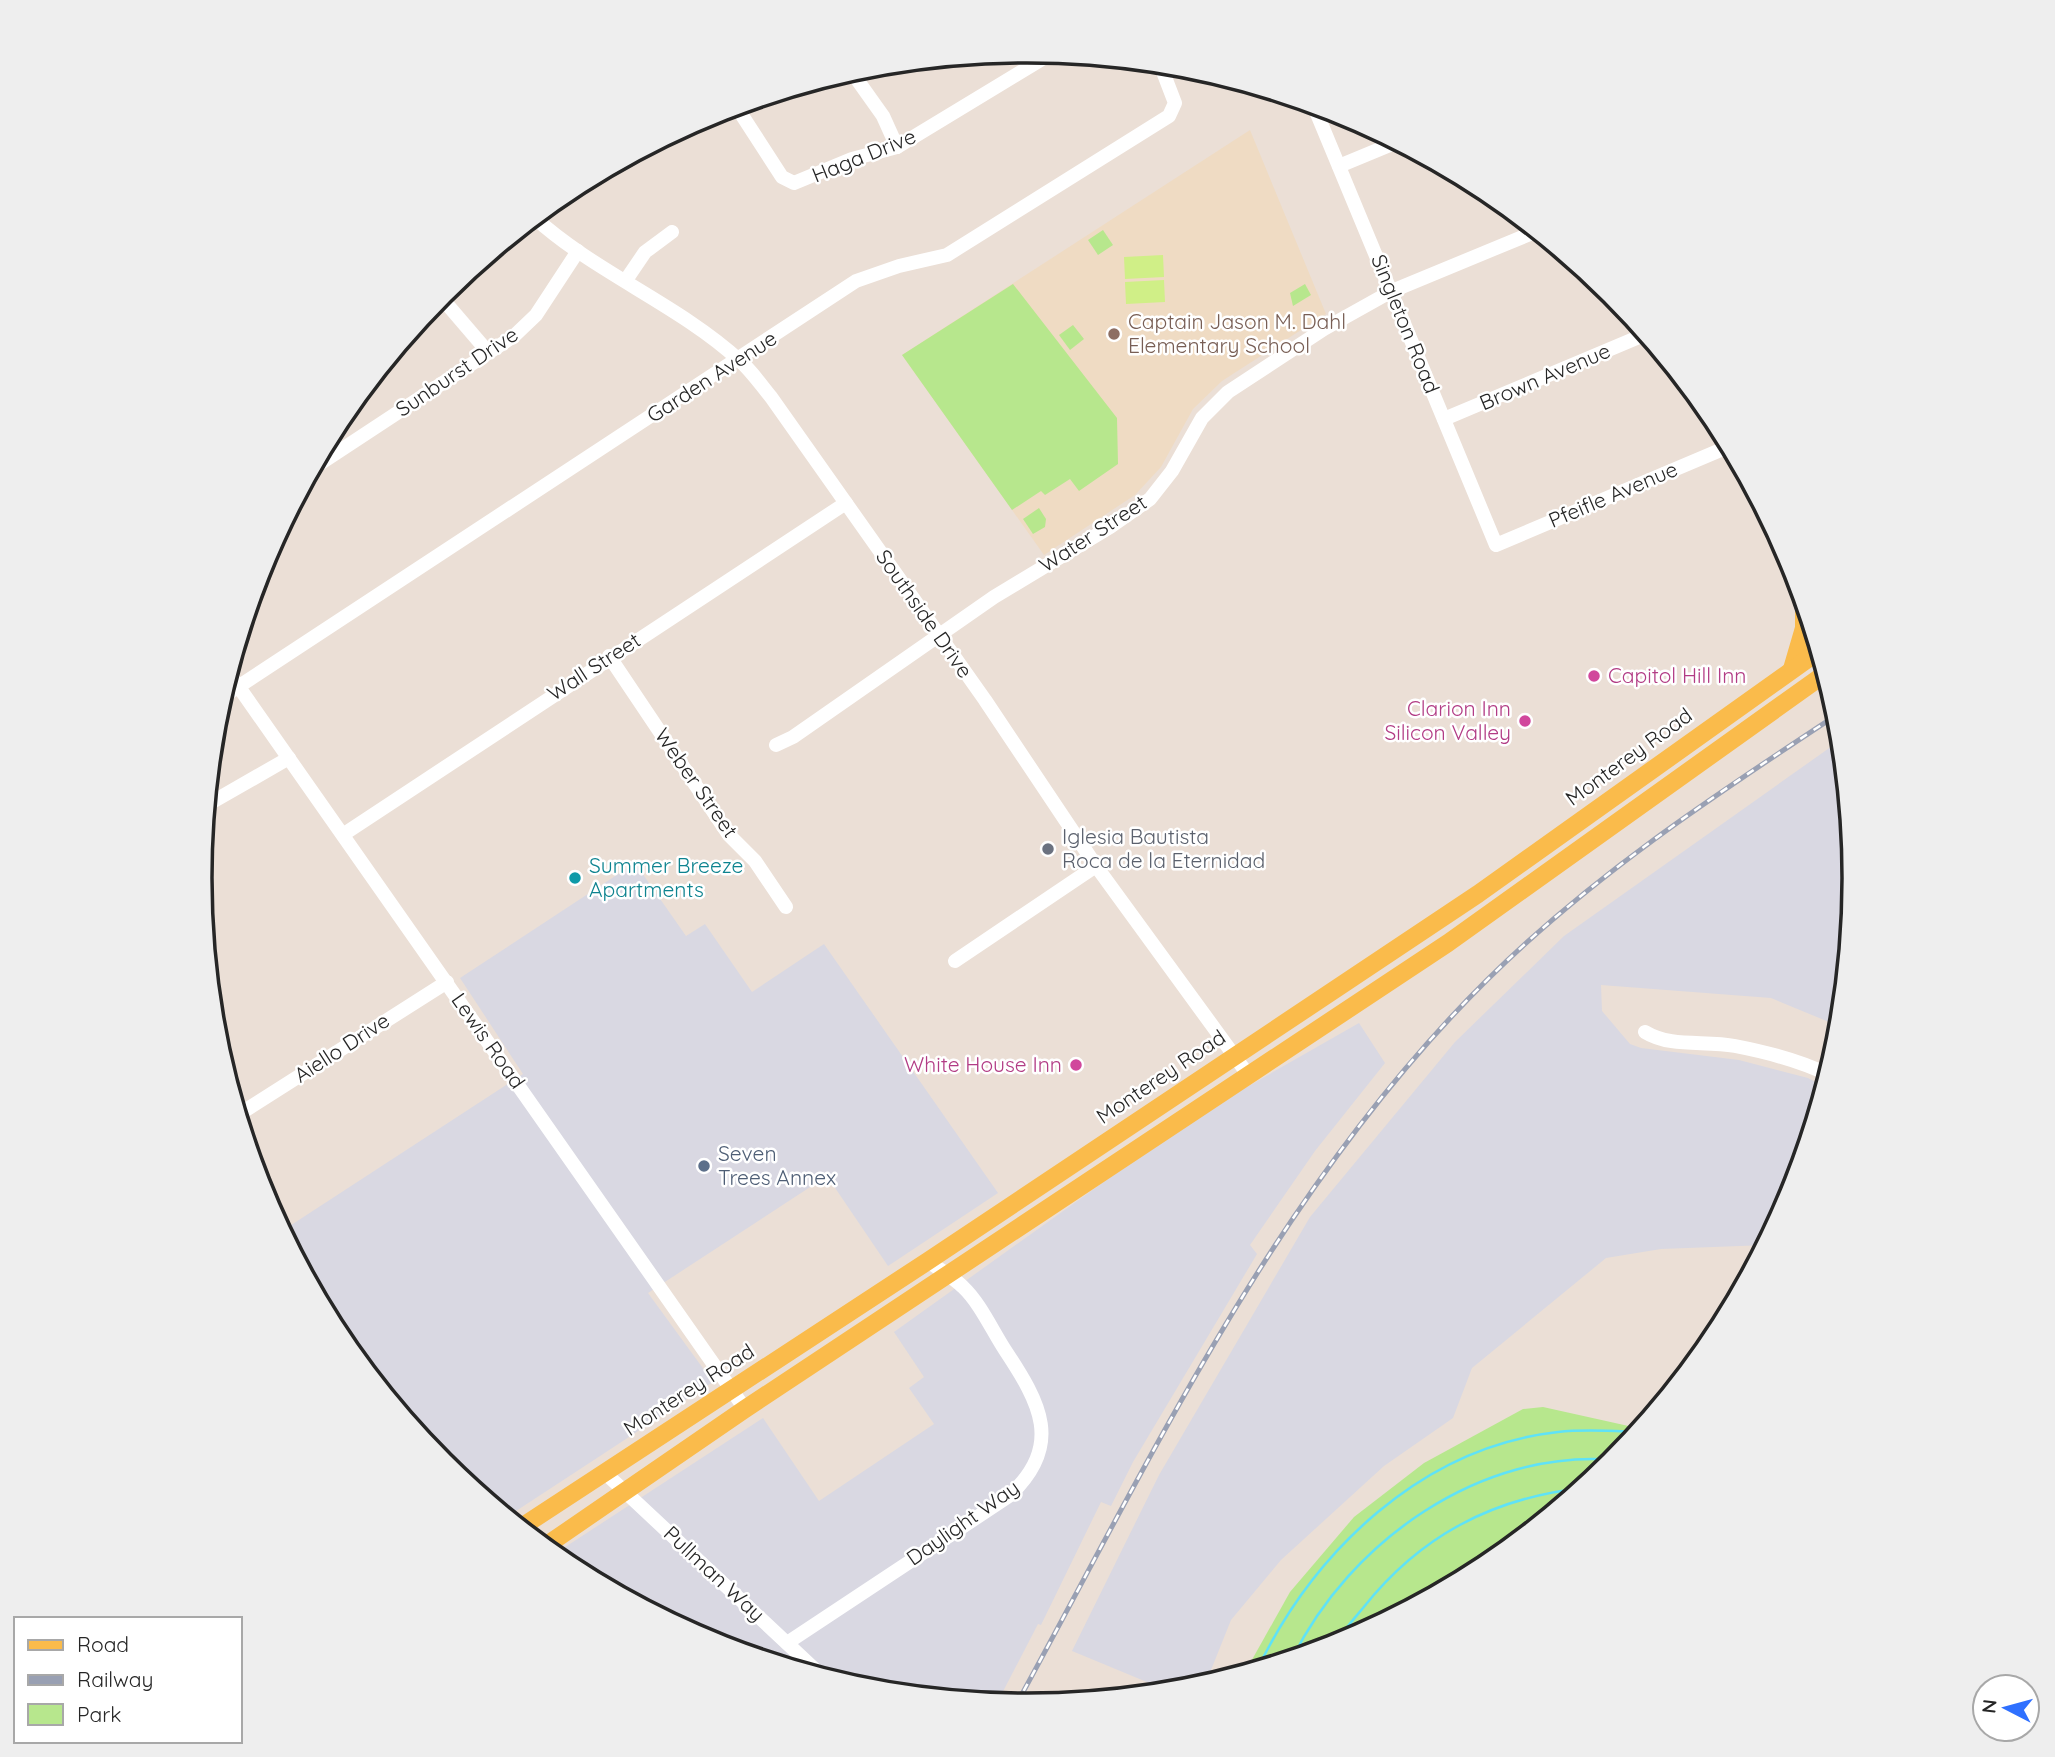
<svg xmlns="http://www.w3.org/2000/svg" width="2055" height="1757" font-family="Quicksand,sans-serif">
	<rect width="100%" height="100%" fill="#ebdfd6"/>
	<g fill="#d9d8e2">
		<polygon points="1842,739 1855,879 1841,1027 1771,998 1601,985 1602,1011 1630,1044 1641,1048 1739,1060 1808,1078 1825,1087 1792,1196 1766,1245 1661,1249 1606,1258 1472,1368 1453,1418 1384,1466 1281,1560 1231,1620 1205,1685 1171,1692 1072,1651 1159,1475 1310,1217 1455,1042 1564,936"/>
		<polygon points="635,863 686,936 705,924 752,992 824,944 998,1193 888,1266 827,1176 648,1293 713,1382 507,1517 442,1464 339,1338 282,1231 523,1074 460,978"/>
		<polygon points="1359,1023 1385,1063 1315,1151 1250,1245 1257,1254 1133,1462 1111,1506 1101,1502 1041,1625 1038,1624 997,1703 866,1690 710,1643 567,1567 553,1555 763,1418 819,1501 934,1424 909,1388 924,1377 894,1332 1196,1116"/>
	</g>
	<polygon fill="#efdbc3" points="1250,130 1326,314 1222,381 1193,409 1161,467 1135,495 1044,555 902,355"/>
	<g fill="#b7e78d">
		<polygon points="1103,230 1113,245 1098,255 1088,240"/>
		<polygon points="1013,284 1117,418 1118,464 1079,491 1070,479 1045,495 1041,491 1012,510 902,355"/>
		<polygon points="1305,284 1311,295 1293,306 1290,293"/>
		<polygon points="1073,325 1084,339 1070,350 1059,335"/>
		<polygon points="1039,508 1046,519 1045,527 1033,534 1023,519"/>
		<polygon points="1543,1407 1642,1429 1613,1464 1502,1554 1344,1643 1244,1674 1290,1592 1354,1517 1424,1463 1523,1409"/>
	</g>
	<g fill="#d0ef87">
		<polygon points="1163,255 1164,277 1125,279 1124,257"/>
		<polygon points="1164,280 1165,302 1126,304 1125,282"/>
	</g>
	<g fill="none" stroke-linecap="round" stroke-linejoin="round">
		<g stroke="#5fe2f7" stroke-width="2.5">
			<path d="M 1334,1646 C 1341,1633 1353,1620 1363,1608 C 1420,1536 1492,1498 1583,1488"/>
			<path d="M 1292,1659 C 1350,1541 1481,1448 1616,1460"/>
			<path d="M 1257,1670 C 1314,1551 1422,1447 1558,1432 C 1585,1429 1612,1431 1639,1432"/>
		</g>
		<g stroke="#fff" stroke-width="14">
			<polyline points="851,71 883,116 897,147"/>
			<polyline points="1313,104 1496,545 1730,446"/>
			<polyline points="736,106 782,177 794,183 852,159 897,147 1052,53"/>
			<polyline points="1339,166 1397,142"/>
			<path d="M 534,217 C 594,272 679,305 739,360 C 751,370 761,385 771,397 L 985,700 L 1096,866 L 1249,1076"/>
			<polyline points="626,280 645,252 672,232"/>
			<polyline points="440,296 488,352"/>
			<polyline points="1444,419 1646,334"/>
			<polyline points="312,469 514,336 536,315 578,251"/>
			<polyline points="1768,516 1802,593"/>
			<polyline points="609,656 729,835 755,861 786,907"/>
			<polyline points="229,673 745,1409"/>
			<polyline points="221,698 856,281 899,266 947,255 1169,116 1175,103 1160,64"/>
			<polyline points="776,745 793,737 994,597 1110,527 1150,499 1172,471 1202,418 1228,392 1324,329 1392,291 1537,231"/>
			<polyline points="207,805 289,758"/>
			<polyline points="344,834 846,503"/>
			<polyline points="955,961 1096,866"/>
			<path d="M 1645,1032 C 1671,1048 1705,1040 1735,1046 C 1766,1052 1801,1061 1829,1075"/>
			<polyline points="238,1115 447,982"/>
			<polyline points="604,1472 823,1677"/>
			<polyline points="1481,1570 1488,1566"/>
			<path d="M 787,1643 L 1009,1496 C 1064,1445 1040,1403 1005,1350 C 992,1330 980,1303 963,1287 C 953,1277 940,1270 928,1261"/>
		</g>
		<g stroke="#fabb4b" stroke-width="18">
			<polyline points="1792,669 1804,628 1804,602"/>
			<polyline points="520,1528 928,1261 1478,894 1819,651"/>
			<polyline points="544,1547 745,1409 1448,943 1826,673"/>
		</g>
		<g stroke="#99a0b3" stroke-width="5">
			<path id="rail" d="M 1016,1705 C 1155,1451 1279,1186 1487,980 C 1593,875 1715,795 1838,714"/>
		</g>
		<use href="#rail" stroke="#fff" stroke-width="2.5" stroke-dasharray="8" stroke-linecap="butt"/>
	</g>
	<circle fill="#8d6e63" stroke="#fff" stroke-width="2.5" cx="1114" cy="334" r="7"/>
	<g fill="#d1479c" stroke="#fff" stroke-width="2.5">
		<circle cx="1594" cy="676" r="7"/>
		<circle cx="1525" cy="721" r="7"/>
		<circle cx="1076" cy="1065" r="7"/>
	</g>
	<circle fill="#6b7280" stroke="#fff" stroke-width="2.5" cx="1048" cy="849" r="7"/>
	<circle fill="#0f9aa8" stroke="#fff" stroke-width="2.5" cx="575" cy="878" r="7"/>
	<circle fill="#5c6f8a" stroke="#fff" stroke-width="2.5" cx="704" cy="1166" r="7"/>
	<g text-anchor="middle" stroke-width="5" stroke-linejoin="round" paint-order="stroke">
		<g font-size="21" fill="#262626" stroke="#fff">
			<text transform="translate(864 156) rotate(-22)" y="7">Haga Drive</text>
			<text transform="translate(1405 324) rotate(68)" y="7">Singleton Road</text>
			<text transform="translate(457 372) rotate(-34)" y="7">Sunburst Drive</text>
			<text transform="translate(712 377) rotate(-33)" y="7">Garden Avenue</text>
			<text transform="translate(1545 377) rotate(-23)" y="7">Brown Avenue</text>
			<text transform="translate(1613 495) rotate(-23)" y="7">Pfeifle Avenue</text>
			<text transform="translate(1093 534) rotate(-33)" y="7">Water Street</text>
			<text transform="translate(924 614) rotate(55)" y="7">Southside Drive</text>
			<text transform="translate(594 667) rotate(-33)" y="7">Wall Street</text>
			<text transform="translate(1629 757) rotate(-36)" y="7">Monterey Road</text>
			<text transform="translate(696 783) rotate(55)" y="7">Weber Street</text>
			<text transform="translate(488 1041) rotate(55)" y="7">Lewis Road</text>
			<text transform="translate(342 1048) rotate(-33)" y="7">Aiello Drive</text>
			<text transform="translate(1161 1077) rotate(-34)" y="7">Monterey Road</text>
			<text transform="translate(689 1390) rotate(-33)" y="7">Monterey Road</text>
			<text transform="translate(963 1523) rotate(-35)" y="7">Daylight Way</text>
			<text transform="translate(714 1574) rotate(43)" y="7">Pullman Way</text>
		</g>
		<g font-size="21" fill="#785e54" stroke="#fff" text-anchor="start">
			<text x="1128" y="329">Captain Jason M. Dahl<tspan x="1128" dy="24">Elementary School</tspan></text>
		</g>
		<g font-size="21" fill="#b23c85" stroke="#fff" text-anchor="end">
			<text x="1608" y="683" text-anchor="start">Capitol Hill Inn</text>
			<text x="1511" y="716">Clarion Inn<tspan x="1511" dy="24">Silicon Valley</tspan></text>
			<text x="1062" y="1072">White House Inn</text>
		</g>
		<g font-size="21" fill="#5b616d" stroke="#fff" text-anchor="start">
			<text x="1062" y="844">Iglesia Bautista<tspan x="1062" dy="24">Roca de la Eternidad</tspan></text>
		</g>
		<g font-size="21" fill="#0d838f" stroke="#fff" text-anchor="start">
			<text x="589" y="873">Summer Breeze<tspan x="589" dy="24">Apartments</tspan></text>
		</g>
		<g font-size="21" fill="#4e5e75" stroke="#fff" text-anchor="start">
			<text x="718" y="1161">Seven<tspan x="718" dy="24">Trees Annex</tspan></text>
		</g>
	</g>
	<path d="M0 0H2055V1757H0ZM212 878a815 815 0 1 1 1630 0a815 815 0 1 1-1630 0Z" fill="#eee" fill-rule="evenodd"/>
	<path fill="none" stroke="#262626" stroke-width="3.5" d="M212 878a815 815 0 1 1 1630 0a815 815 0 1 1-1630 0Z"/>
	<rect x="14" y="1617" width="228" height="126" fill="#ffffff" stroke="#a8a8a8" stroke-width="2"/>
	<rect x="28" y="1640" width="35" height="10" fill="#fabb4b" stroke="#a8a8a8" stroke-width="2"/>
	<text x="77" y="1652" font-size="21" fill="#262626">Road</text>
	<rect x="28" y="1675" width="35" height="10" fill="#99a0b3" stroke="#a8a8a8" stroke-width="2"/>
	<text x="77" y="1687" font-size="21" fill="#262626">Railway</text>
	<rect x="28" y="1704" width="35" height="21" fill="#b7e78d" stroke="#a8a8a8" stroke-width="2"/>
	<text x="77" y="1722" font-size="21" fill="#262626">Park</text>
	<g transform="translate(2006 1708) rotate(276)"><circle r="33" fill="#ffffff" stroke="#a8a8a8" stroke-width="2"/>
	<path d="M0-5L12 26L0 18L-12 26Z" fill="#2f70ff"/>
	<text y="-10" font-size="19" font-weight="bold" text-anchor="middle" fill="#262626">N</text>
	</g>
</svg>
